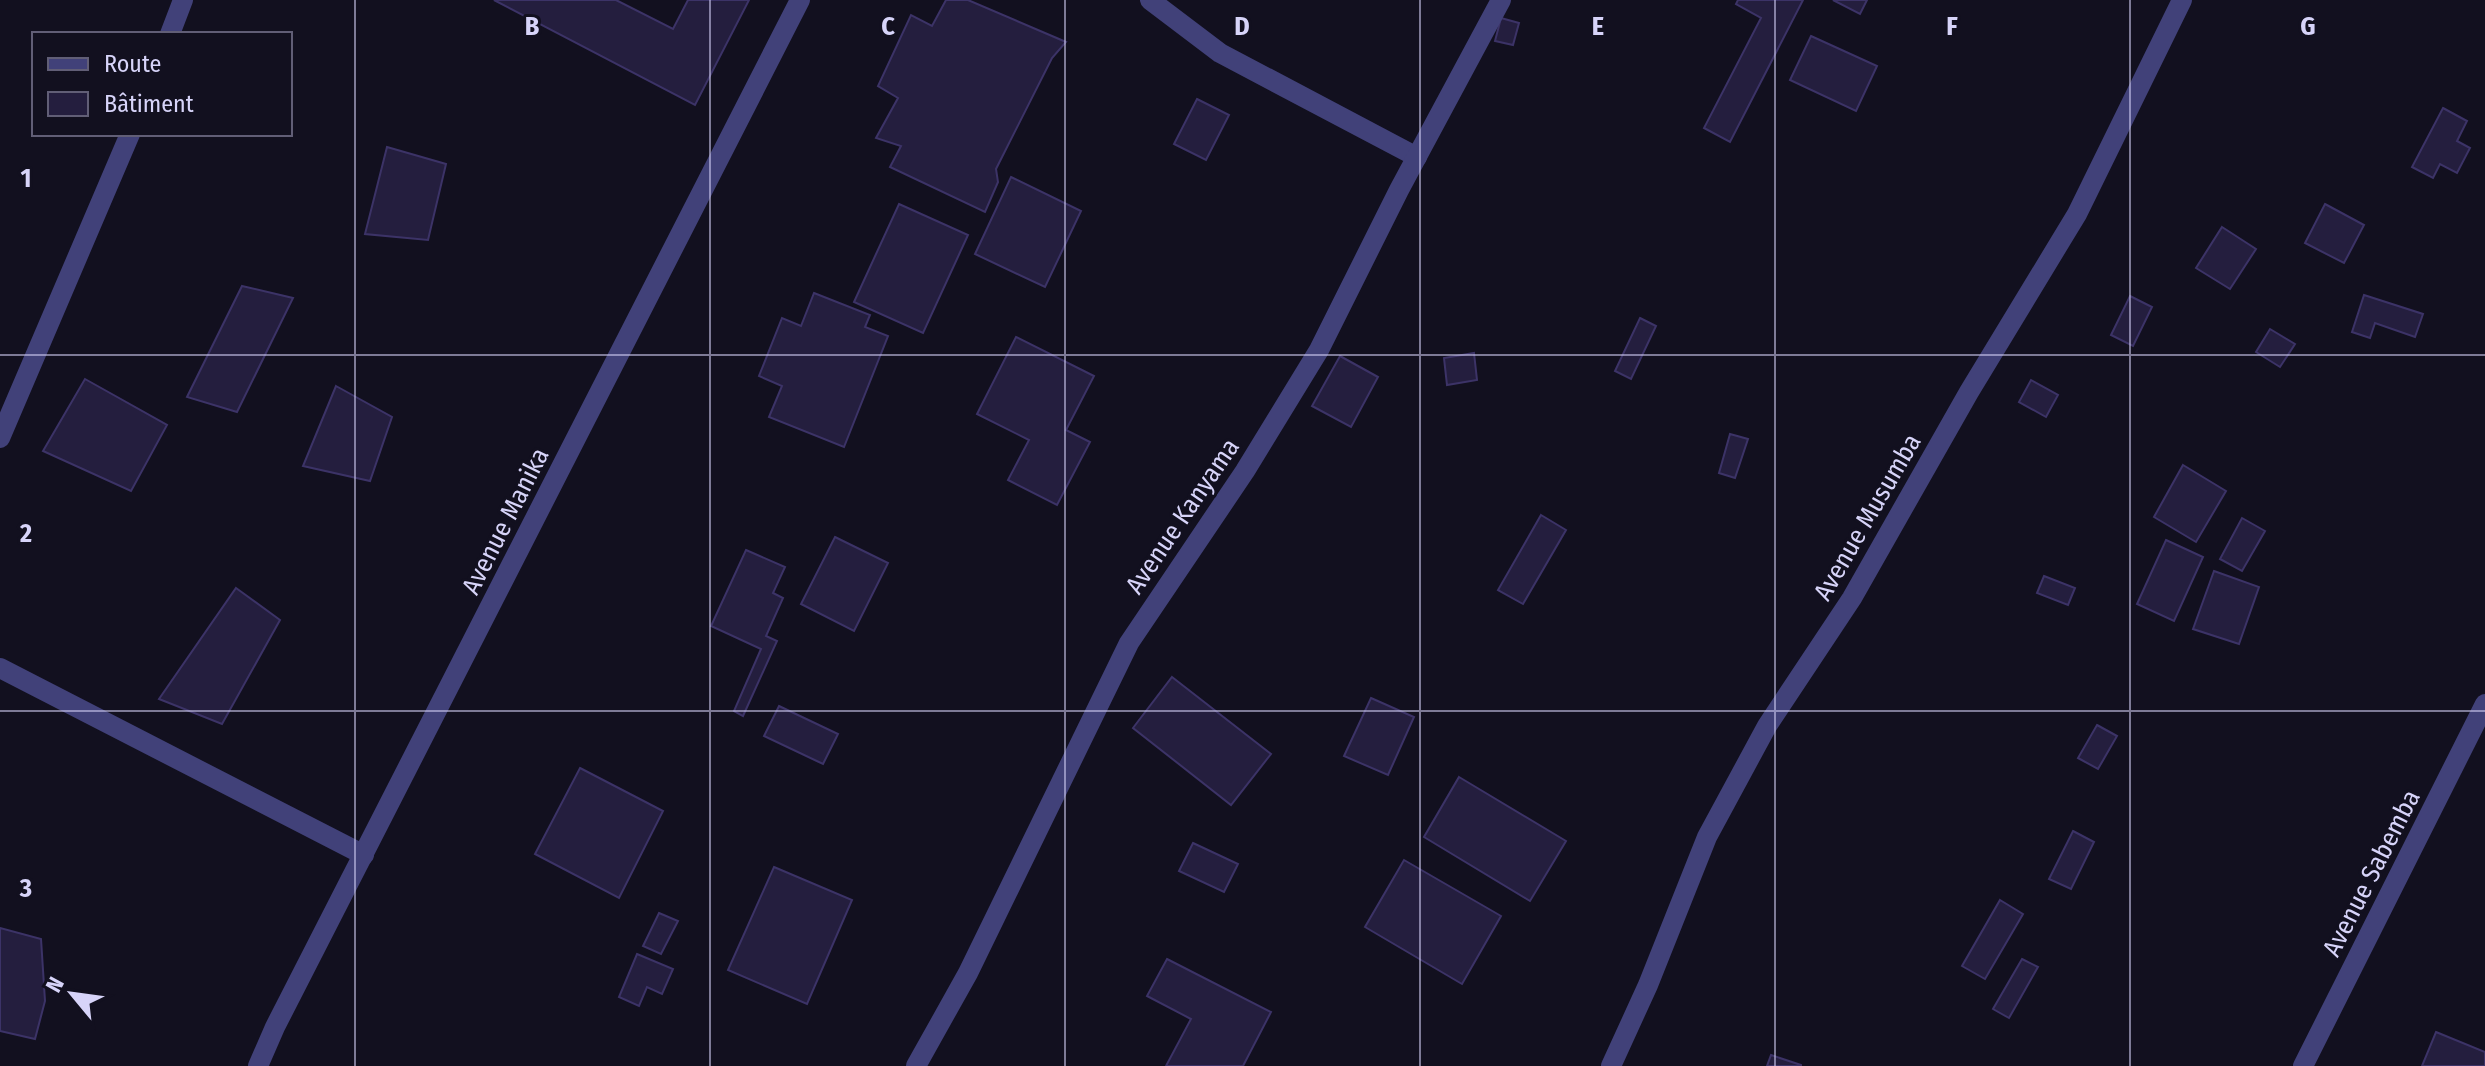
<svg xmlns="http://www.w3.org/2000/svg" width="2485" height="1066" font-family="'Fira Sans Condensed',sans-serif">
	<rect width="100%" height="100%" fill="#12101f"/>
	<g fill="#241e3e" stroke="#3c3367" stroke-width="2">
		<polygon points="494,0 616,0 673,29 688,0 749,0 695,105"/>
		<polygon points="946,0 968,0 1066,42 1052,58 996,169 998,182 985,212 890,167 901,146 876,138 898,98 878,86 911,15 932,26"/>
		<polygon points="1738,0 1803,0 1730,142 1704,128 1761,18 1736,4"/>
		<polygon points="1833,0 1867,0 1860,14"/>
		<polygon points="1501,18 1519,23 1513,45 1495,41"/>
		<polygon points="1811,36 1877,66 1856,111 1790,80"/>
		<polygon points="1197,99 1229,115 1206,160 1174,144"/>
		<polygon points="2443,108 2467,121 2457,141 2470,148 2457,173 2440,164 2433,178 2412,167"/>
		<polygon points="387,147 446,164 428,240 365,234"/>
		<polygon points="1011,177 1081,211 1045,287 975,254"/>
		<polygon points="899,204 968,235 923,333 854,302"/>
		<polygon points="2325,204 2364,225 2344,263 2305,243"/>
		<polygon points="2222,227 2256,249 2230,289 2196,268"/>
		<polygon points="242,286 293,298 237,412 187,397"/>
		<polygon points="814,293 870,315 865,327 888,336 844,447 769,417 782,386 759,376 782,318 801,326"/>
		<polygon points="2364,295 2423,314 2415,337 2375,323 2370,338 2352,332"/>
		<polygon points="2130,296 2152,307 2133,346 2111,335"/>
		<polygon points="1640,318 1656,326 1631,379 1615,371"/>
		<polygon points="2270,329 2295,344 2280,367 2256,352"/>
		<polygon points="1016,337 1094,376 1066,430 1090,442 1057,505 1008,480 1029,440 977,414"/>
		<polygon points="1474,353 1477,380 1447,385 1444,358"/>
		<polygon points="1340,356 1378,377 1351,427 1312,406"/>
		<polygon points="85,379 167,425 131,491 43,451"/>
		<polygon points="2031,380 2058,395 2046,417 2019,402"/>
		<polygon points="336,386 392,417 370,481 303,466"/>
		<polygon points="1730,434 1748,439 1735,478 1719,473"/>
		<polygon points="2183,465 2226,491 2196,542 2154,517"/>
		<polygon points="1541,515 1566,530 1523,604 1498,590"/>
		<polygon points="2242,518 2265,531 2242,571 2220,559"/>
		<polygon points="835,537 888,563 854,631 801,604"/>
		<polygon points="2166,540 2203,557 2174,621 2137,604"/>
		<polygon points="746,550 785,567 773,593 783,598 766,636 777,641 743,716 734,711 761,649 711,626"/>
		<polygon points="2214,571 2259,587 2239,644 2193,629"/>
		<polygon points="2044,576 2075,588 2068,605 2037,593"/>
		<polygon points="236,588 280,620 222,724 159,699"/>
		<polygon points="1172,677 1271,754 1231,805 1133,728"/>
		<polygon points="1371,698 1414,717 1388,775 1344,756"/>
		<polygon points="779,706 838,734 823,764 764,736"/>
		<polygon points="2097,725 2117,736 2098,769 2078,758"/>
		<polygon points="580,768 663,811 619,898 535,854"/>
		<polygon points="1459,777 1566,841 1530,901 1424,837"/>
		<polygon points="2073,831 2094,842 2071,889 2049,879"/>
		<polygon points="1193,843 1238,864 1224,892 1179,871"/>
		<polygon points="1404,860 1501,916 1462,984 1365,927"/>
		<polygon points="774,867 852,900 807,1004 728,970"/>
		<polygon points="2000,900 2023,914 1985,979 1962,966"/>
		<polygon points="659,913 678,921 661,954 643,946"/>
		<polygon points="0,928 41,939 45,1001 35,1039 0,1031"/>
		<polygon points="637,954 673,969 662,994 647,987 639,1006 619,997"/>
		<polygon points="1167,959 1271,1012 1243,1066 1166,1066 1191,1019 1147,996"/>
		<polygon points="2022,959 2038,967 2009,1018 1993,1009"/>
		<polygon points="2436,1032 2485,1052 2485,1066 2422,1066"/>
		<polygon points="1771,1055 1801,1065 1801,1066 1767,1066"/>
	</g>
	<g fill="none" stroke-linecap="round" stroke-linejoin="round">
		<g stroke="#414179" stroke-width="20">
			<polyline points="1150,0 1220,53 1417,157"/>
			<polyline points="170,34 183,0"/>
			<polyline points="0,438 130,134"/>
			<polyline points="0,668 364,855"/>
			<polyline points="258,1066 275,1027 800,0"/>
			<polyline points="916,1066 968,973 1129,643 1245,471 1319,350 1399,190 1501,0"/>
			<polyline points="1611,1066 1648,985 1707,837 1767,726 1852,598 1969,392 2077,214 2182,0"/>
			<polyline points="2303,1066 2485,704"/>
		</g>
	</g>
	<path fill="none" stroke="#d7d4f9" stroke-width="2" stroke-opacity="0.55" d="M 355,0 L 355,1066M 710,0 L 710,1066M 1065,0 L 1065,1066M 1420,0 L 1420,1066M 1775,0 L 1775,1066M 2130,0 L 2130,1066M 0,355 L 2485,355M 0,711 L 2485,711"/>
	<g text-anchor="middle" stroke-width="6" stroke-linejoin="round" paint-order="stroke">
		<g font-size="26" fill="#d7d4f9" stroke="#12101f">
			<text transform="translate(1182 516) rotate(-56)" y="9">Avenue Kanyama</text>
			<text transform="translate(1867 517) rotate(-60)" y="9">Avenue Musumba</text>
			<text transform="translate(505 521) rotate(-63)" y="9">Avenue Manika</text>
			<text transform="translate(2371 873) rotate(-63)" y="9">Avenue Sabemba</text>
		</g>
	</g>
	<g font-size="26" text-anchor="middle" font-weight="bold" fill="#d7d4f9" stroke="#12101f" stroke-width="6" stroke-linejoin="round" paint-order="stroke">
		<text x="532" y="35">B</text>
		<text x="888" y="35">C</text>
		<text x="1242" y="35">D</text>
		<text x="1598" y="35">E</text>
		<text x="1952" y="35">F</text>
		<text x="2308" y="35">G</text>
		<text x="26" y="187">1</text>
		<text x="26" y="542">2</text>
		<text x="26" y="897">3</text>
	</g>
	<rect x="32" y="32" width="260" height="104" fill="#12101f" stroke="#615e76" stroke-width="2"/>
	<rect x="48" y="58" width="40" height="12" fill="#414179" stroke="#615e76" stroke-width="2"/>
	<text x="104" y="72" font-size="24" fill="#d7d4f9">Route</text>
	<rect x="48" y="92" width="40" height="24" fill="#241e3e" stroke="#615e76" stroke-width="2"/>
	<text x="104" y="112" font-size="24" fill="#d7d4f9">Bâtiment</text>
	<g transform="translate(72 994) rotate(299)" stroke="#12101f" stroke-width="6" paint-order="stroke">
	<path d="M0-6L14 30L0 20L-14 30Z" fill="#d7d4f9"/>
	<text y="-12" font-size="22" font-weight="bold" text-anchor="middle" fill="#d7d4f9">N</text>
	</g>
</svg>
